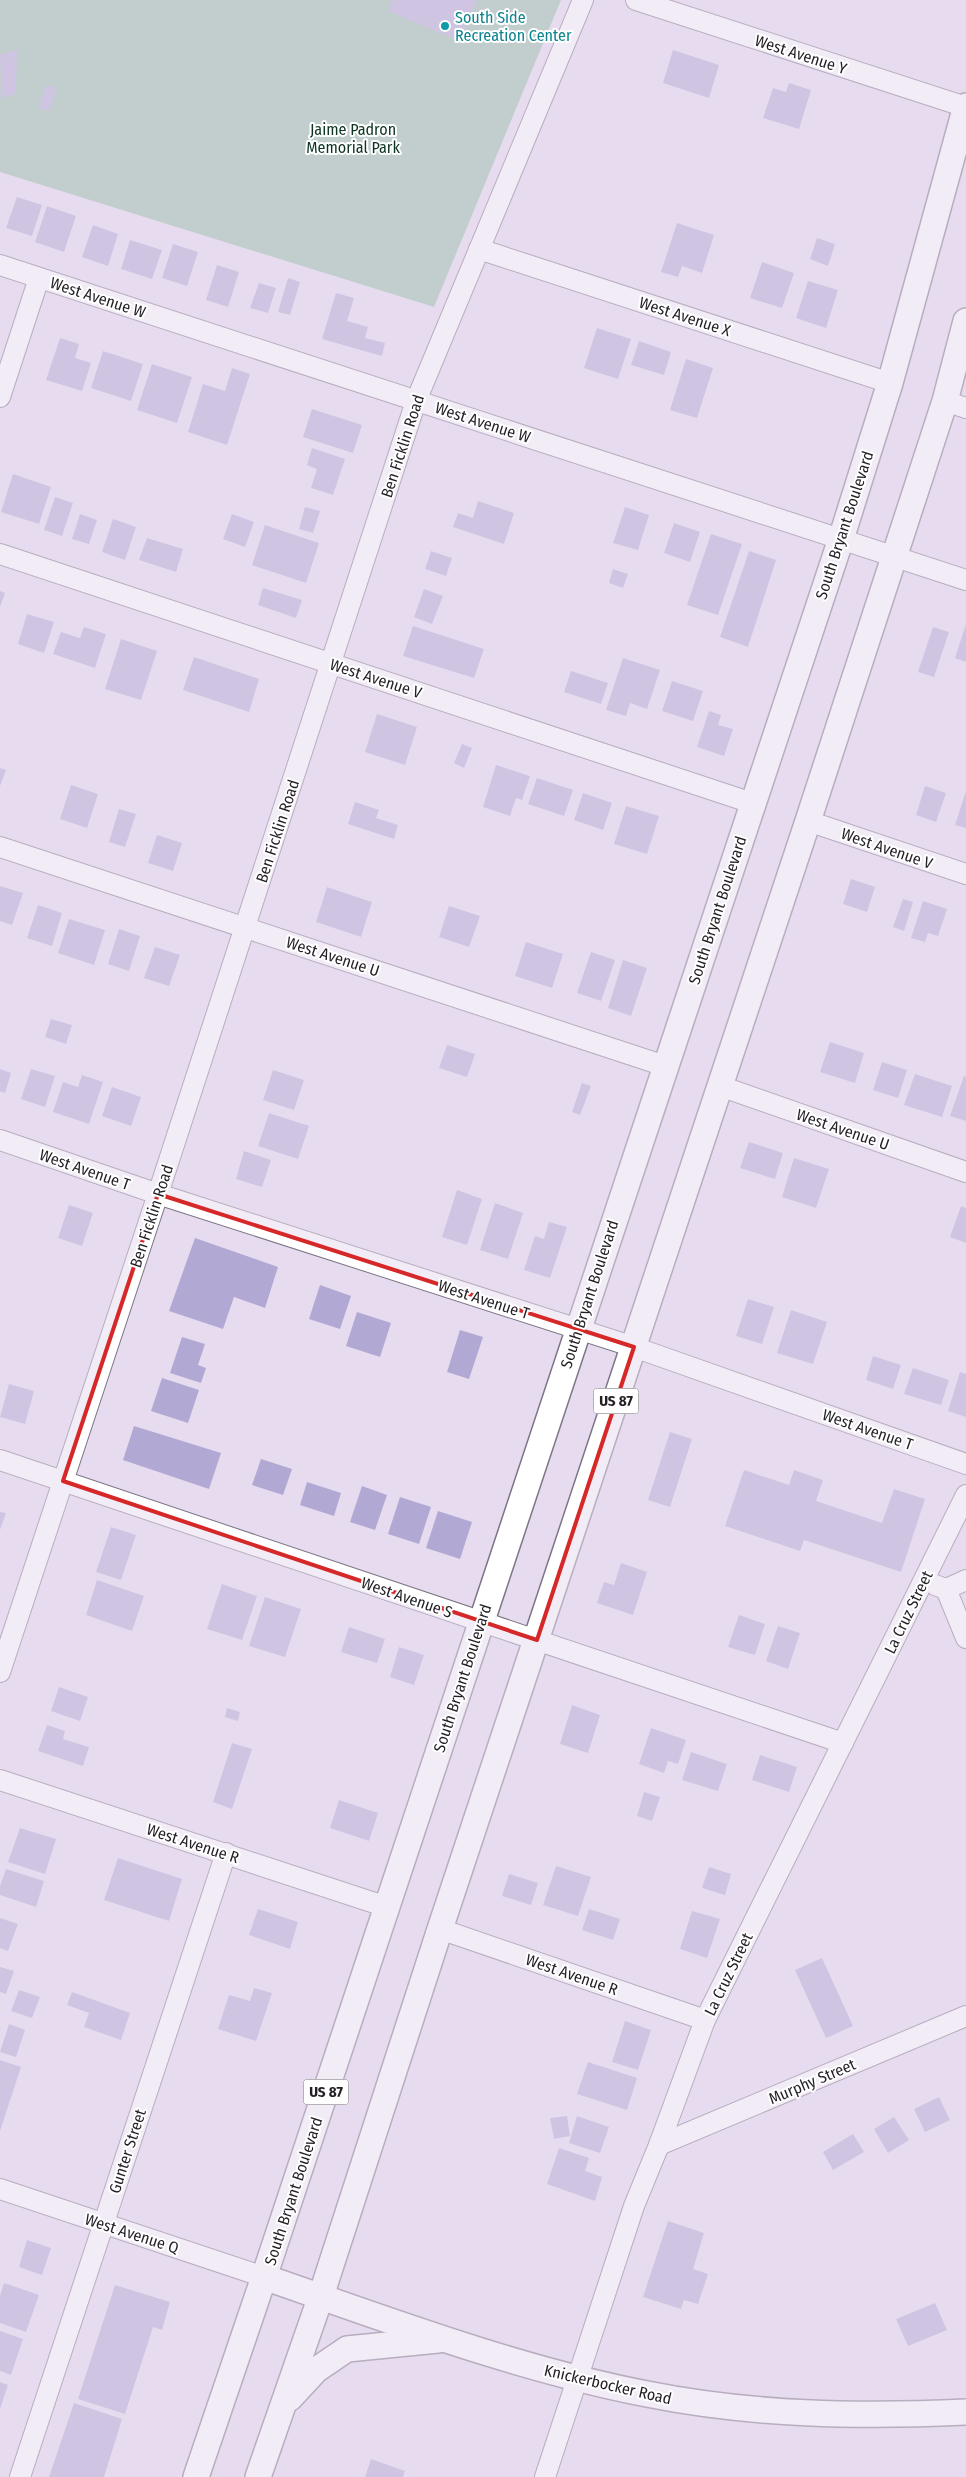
<svg xmlns="http://www.w3.org/2000/svg" width="966" height="2477" font-family="'Fira Sans Condensed',sans-serif">
	<rect width="100%" height="100%" fill="#e7dcef"/>
	<polygon fill="#94bda6" points="0,0 561,0 434,307 0,172"/>
	<g fill="#b1a9d3">
		<polygon points="392,0 477,0 460,41 388,11"/>
		<polygon points="17,50 16,94 2,98 0,55"/>
		<polygon points="673,50 719,65 709,98 663,83"/>
		<polygon points="789,83 811,90 799,129 763,118 773,88 786,92"/>
		<polygon points="46,85 56,88 49,111 39,108"/>
		<polygon points="17,197 42,205 32,236 6,228"/>
		<polygon points="47,206 76,216 64,252 35,242"/>
		<polygon points="677,223 714,235 702,273 682,266 678,277 661,272"/>
		<polygon points="93,225 118,234 108,266 82,257"/>
		<polygon points="817,238 835,244 828,266 810,259"/>
		<polygon points="130,240 162,250 152,279 121,269"/>
		<polygon points="173,244 198,252 187,286 162,278"/>
		<polygon points="762,262 794,273 782,308 750,298"/>
		<polygon points="217,265 239,272 228,307 206,300"/>
		<polygon points="288,278 300,282 290,315 278,312"/>
		<polygon points="808,281 838,290 826,328 796,318"/>
		<polygon points="259,283 276,288 268,313 250,308"/>
		<polygon points="336,293 354,298 347,321 368,327 365,338 385,343 382,356 322,339"/>
		<polygon points="597,328 631,339 618,379 584,368"/>
		<polygon points="60,338 79,344 75,358 91,363 82,391 46,380"/>
		<polygon points="639,341 671,352 664,375 631,365"/>
		<polygon points="103,351 143,364 131,401 91,388"/>
		<polygon points="686,359 713,368 697,418 670,410"/>
		<polygon points="152,364 192,377 177,423 137,410"/>
		<polygon points="232,368 250,374 227,445 188,432 203,384 225,391"/>
		<polygon points="312,409 362,425 353,453 303,437"/>
		<polygon points="312,448 345,459 333,495 311,488 317,469 307,465"/>
		<polygon points="13,474 51,487 39,524 1,512"/>
		<polygon points="55,497 73,503 62,536 44,530"/>
		<polygon points="478,501 514,513 504,544 453,527 458,513 473,518"/>
		<polygon points="305,507 320,511 313,533 299,529"/>
		<polygon points="625,507 649,515 638,550 613,543"/>
		<polygon points="80,514 97,520 89,544 72,539"/>
		<polygon points="232,514 254,522 245,547 223,539"/>
		<polygon points="113,519 136,527 125,560 102,552"/>
		<polygon points="674,523 700,532 690,562 664,553"/>
		<polygon points="265,525 319,543 306,583 252,565"/>
		<polygon points="711,534 742,544 718,615 687,605"/>
		<polygon points="147,538 183,549 176,572 139,560"/>
		<polygon points="431,551 452,558 446,576 425,569"/>
		<polygon points="749,551 776,560 748,647 720,637"/>
		<polygon points="613,569 628,574 623,588 609,583"/>
		<polygon points="263,588 302,600 296,618 258,605"/>
		<polygon points="424,589 443,596 432,624 414,617"/>
		<polygon points="0,591 5,593 0,607"/>
		<polygon points="27,614 54,622 44,653 18,644"/>
		<polygon points="966,624 966,662 955,658"/>
		<polygon points="413,626 484,649 474,678 403,656"/>
		<polygon points="84,627 106,634 95,668 53,654 61,632 80,638"/>
		<polygon points="933,627 949,632 934,677 918,672"/>
		<polygon points="121,639 157,651 141,700 105,689"/>
		<polygon points="194,657 259,679 249,712 183,690"/>
		<polygon points="623,658 660,670 647,709 630,703 626,716 606,710"/>
		<polygon points="571,671 608,683 601,704 564,692"/>
		<polygon points="672,681 703,691 693,721 662,711"/>
		<polygon points="709,711 721,715 718,725 733,729 724,756 697,747"/>
		<polygon points="377,714 417,727 405,765 365,752"/>
		<polygon points="462,744 472,748 464,768 454,763"/>
		<polygon points="496,765 530,776 522,800 516,798 510,816 483,807"/>
		<polygon points="0,768 6,770 0,786"/>
		<polygon points="537,778 573,790 564,816 528,804"/>
		<polygon points="71,785 98,794 87,828 60,819"/>
		<polygon points="925,786 946,793 936,822 916,815"/>
		<polygon points="966,791 966,828 955,825"/>
		<polygon points="583,793 612,803 603,830 574,820"/>
		<polygon points="355,802 379,810 376,818 398,825 394,839 348,824"/>
		<polygon points="626,806 659,816 647,854 614,844"/>
		<polygon points="119,809 136,814 125,847 109,842"/>
		<polygon points="157,835 182,843 173,871 148,863"/>
		<polygon points="851,879 875,887 867,912 843,904"/>
		<polygon points="0,886 23,893 12,925 0,921"/>
		<polygon points="327,887 372,902 361,937 316,922"/>
		<polygon points="903,899 913,902 904,931 893,927"/>
		<polygon points="923,901 947,909 938,936 928,933 925,942 911,938"/>
		<polygon points="38,905 62,913 52,946 27,938"/>
		<polygon points="449,906 480,916 469,947 439,937"/>
		<polygon points="69,919 105,930 94,965 58,953"/>
		<polygon points="119,929 140,936 129,971 108,964"/>
		<polygon points="526,942 563,954 552,988 515,976"/>
		<polygon points="155,947 180,955 169,986 144,978"/>
		<polygon points="591,952 615,960 601,1001 577,993"/>
		<polygon points="623,960 647,968 631,1016 608,1008"/>
		<polygon points="51,1019 72,1025 66,1044 45,1037"/>
		<polygon points="830,1042 864,1053 855,1083 820,1072"/>
		<polygon points="447,1045 475,1054 467,1077 439,1068"/>
		<polygon points="882,1062 907,1070 898,1098 873,1090"/>
		<polygon points="0,1069 11,1073 5,1093 0,1091"/>
		<polygon points="31,1069 55,1076 45,1107 21,1099"/>
		<polygon points="273,1070 304,1080 294,1110 263,1100"/>
		<polygon points="915,1074 952,1086 942,1117 904,1105"/>
		<polygon points="82,1075 103,1082 89,1124 53,1112 63,1082 78,1087"/>
		<polygon points="964,1076 966,1077 966,1121 950,1116"/>
		<polygon points="582,1083 591,1086 580,1115 572,1112"/>
		<polygon points="112,1087 141,1097 131,1126 102,1116"/>
		<polygon points="269,1113 309,1126 298,1159 258,1146"/>
		<polygon points="749,1142 783,1153 775,1179 740,1168"/>
		<polygon points="244,1151 271,1160 262,1187 236,1179"/>
		<polygon points="794,1158 829,1169 816,1208 782,1197"/>
		<polygon points="457,1190 482,1199 467,1245 442,1237"/>
		<polygon points="495,1203 523,1213 508,1259 480,1250"/>
		<polygon points="69,1205 93,1213 82,1246 58,1238"/>
		<polygon points="961,1206 966,1208 966,1243 950,1237"/>
		<polygon points="549,1222 567,1227 550,1278 524,1270 535,1236 544,1239"/>
		<polygon points="195,1238 278,1267 265,1308 234,1297 223,1329 169,1311"/>
		<polygon points="320,1285 351,1296 340,1329 309,1319"/>
		<polygon points="748,1299 774,1307 762,1344 736,1336"/>
		<polygon points="791,1310 827,1322 813,1364 777,1353"/>
		<polygon points="357,1312 391,1323 380,1357 346,1346"/>
		<polygon points="460,1330 483,1337 469,1379 447,1372"/>
		<polygon points="182,1337 205,1344 198,1365 206,1368 201,1383 170,1373"/>
		<polygon points="873,1356 901,1365 893,1389 866,1380"/>
		<polygon points="913,1368 949,1380 941,1405 904,1394"/>
		<polygon points="960,1372 966,1374 966,1417 948,1411"/>
		<polygon points="162,1378 199,1390 188,1423 151,1411"/>
		<polygon points="9,1384 34,1391 25,1424 0,1417"/>
		<polygon points="134,1426 221,1453 209,1489 123,1460"/>
		<polygon points="670,1432 692,1439 670,1507 648,1500"/>
		<polygon points="261,1459 292,1469 283,1495 252,1485"/>
		<polygon points="744,1470 789,1485 794,1470 823,1480 816,1501 882,1523 894,1489 925,1499 901,1572 804,1540 800,1551 725,1526"/>
		<polygon points="307,1482 341,1493 334,1516 300,1505"/>
		<polygon points="362,1486 387,1495 375,1530 350,1522"/>
		<polygon points="400,1497 431,1507 419,1544 388,1534"/>
		<polygon points="438,1511 472,1522 460,1559 426,1548"/>
		<polygon points="0,1512 6,1513 0,1530"/>
		<polygon points="111,1527 136,1535 121,1580 96,1572"/>
		<polygon points="621,1563 647,1572 633,1615 597,1603 604,1582 614,1585"/>
		<polygon points="97,1580 144,1596 132,1631 86,1615"/>
		<polygon points="222,1584 257,1596 242,1640 207,1629"/>
		<polygon points="265,1597 301,1609 285,1657 249,1646"/>
		<polygon points="739,1615 765,1624 755,1655 728,1647"/>
		<polygon points="778,1626 800,1633 788,1669 766,1661"/>
		<polygon points="349,1627 385,1639 377,1663 341,1652"/>
		<polygon points="399,1647 424,1655 414,1685 390,1677"/>
		<polygon points="59,1687 88,1697 80,1721 51,1711"/>
		<polygon points="572,1705 600,1715 588,1753 560,1744"/>
		<polygon points="227,1708 240,1712 238,1721 225,1717"/>
		<polygon points="47,1725 65,1731 63,1739 89,1747 83,1766 38,1751"/>
		<polygon points="651,1728 686,1740 678,1764 668,1761 664,1773 639,1764"/>
		<polygon points="232,1743 252,1749 232,1809 213,1802"/>
		<polygon points="691,1752 727,1764 718,1791 682,1780"/>
		<polygon points="760,1755 797,1767 789,1792 752,1780"/>
		<polygon points="644,1792 660,1797 652,1821 637,1816"/>
		<polygon points="339,1800 378,1813 369,1841 330,1828"/>
		<polygon points="20,1828 56,1839 45,1874 8,1862"/>
		<polygon points="118,1858 182,1879 169,1921 104,1900"/>
		<polygon points="556,1866 591,1877 578,1916 543,1905"/>
		<polygon points="709,1867 731,1874 725,1895 702,1888"/>
		<polygon points="6,1869 44,1881 36,1907 0,1895 0,1886"/>
		<polygon points="509,1874 538,1883 531,1905 502,1896"/>
		<polygon points="258,1909 298,1922 290,1949 249,1935"/>
		<polygon points="589,1909 620,1919 613,1940 582,1930"/>
		<polygon points="692,1911 720,1919 707,1958 680,1949"/>
		<polygon points="0,1918 18,1924 8,1951 0,1948"/>
		<polygon points="822,1958 853,2026 826,2038 795,1970"/>
		<polygon points="0,1967 14,1971 6,1994 0,1992"/>
		<polygon points="254,1988 272,1993 256,2041 218,2029 229,1995 250,2001"/>
		<polygon points="19,1990 40,1997 32,2018 11,2011"/>
		<polygon points="72,1992 130,2013 121,2040 84,2027 89,2013 67,2005"/>
		<polygon points="625,2021 651,2030 638,2070 612,2062"/>
		<polygon points="9,2024 25,2030 16,2057 0,2052"/>
		<polygon points="0,2060 21,2067 0,2131"/>
		<polygon points="588,2062 637,2078 627,2110 577,2094"/>
		<polygon points="939,2097 950,2120 925,2132 914,2109"/>
		<polygon points="567,2116 570,2136 554,2139 550,2118"/>
		<polygon points="577,2116 609,2127 600,2153 569,2143"/>
		<polygon points="894,2117 909,2140 888,2153 874,2129"/>
		<polygon points="853,2134 864,2152 833,2170 823,2152"/>
		<polygon points="559,2148 589,2158 585,2171 602,2177 595,2201 547,2184"/>
		<polygon points="668,2221 704,2233 693,2269 708,2274 698,2304 684,2300 681,2309 643,2297"/>
		<polygon points="27,2240 51,2248 42,2275 19,2267"/>
		<polygon points="4,2283 39,2295 26,2332 0,2323 0,2296"/>
		<polygon points="115,2285 170,2302 162,2330 153,2327 125,2414 78,2399"/>
		<polygon points="935,2303 947,2330 908,2346 896,2319"/>
		<polygon points="0,2331 23,2339 11,2375 0,2371"/>
		<polygon points="0,2382 8,2385 0,2409"/>
		<polygon points="74,2403 122,2419 104,2477 49,2477"/>
		<polygon points="371,2459 405,2471 403,2477 365,2477"/>
	</g>
	<g fill="none" stroke-linecap="round" stroke-linejoin="round">
		<g stroke="#7d7485" stroke-width="22">
			<g id="minor">
				<polyline points="636,0 966,107"/>
				<polyline points="479,249 890,383"/>
				<polyline points="0,265 966,580"/>
				<polyline points="0,397 39,278"/>
				<polyline points="945,401 966,408"/>
				<polyline points="0,554 752,803"/>
				<polyline points="808,821 966,874"/>
				<polyline points="0,847 665,1066"/>
				<polyline points="720,1086 966,1172"/>
				<polyline points="0,1140 158,1194 634,1347 966,1464"/>
				<polyline points="0,1460 843,1743"/>
				<polyline points="935,1585 946,1589 966,1580"/>
				<polyline points="946,1589 966,1638"/>
				<polyline points="0,1672 158,1194 416,401 583,0"/>
				<polyline points="0,1780 387,1907"/>
				<polyline points="440,1929 705,2020"/>
				<polyline points="659,2145 966,2016"/>
				<polyline points="0,2189 264,2277"/>
				<polyline points="20,2477 226,1853"/>
				<polyline points="545,2477 634,2206 659,2145 705,2020 966,1495"/>
			</g>
		</g>
		<g stroke="#7d7485" stroke-width="28">
			<g id="major">
				<path d="M 264,2277 C 388,2320 518,2369 647,2394 C 752,2415 859,2417 966,2412"/>
				<polyline points="290,2398 316,2370 347,2349 438,2340"/>
				<polyline points="196,2477 264,2277 841,539 890,383 966,106"/>
				<polyline points="258,2477 321,2296 440,1929 808,821 945,401 966,321"/>
			</g>
		</g>
		<use href="#minor" stroke="#fff" stroke-width="20"/>
		<use href="#major" stroke="#fff" stroke-width="25"/>
	</g>
	<path d="M0 0H966V2477H0ZM 158,1194 L 634,1347 L 537,1640 L 63,1481 Z" fill="#e7dcef" fill-opacity=".55" fill-rule="evenodd"/>
	<path fill="none" stroke="#d62828" stroke-width="4" stroke-linejoin="round" d="M 158,1194 L 634,1347 L 537,1640 L 63,1481 Z"/>
	<circle fill="#0f9aa8" stroke="#fff" stroke-width="2" cx="445" cy="26" r="5"/>
	<g text-anchor="middle" stroke-width="4" stroke-linejoin="round" paint-order="stroke">
		<g fill="#fff" stroke="#656266" stroke-width="1">
			<rect x="593.5" y="1388.5" width="45" height="25" rx="4"/>
			<rect x="303.5" y="2079.5" width="45" height="25" rx="4"/>
		</g>
		<g font-size="15" font-weight="bold" fill="#231f25">
			<text x="616" y="1406">US 87</text>
			<text x="326" y="2097">US 87</text>
		</g>
		<g font-size="16" fill="#0d838f" stroke="#fff" text-anchor="start">
			<text x="455" y="23">South Side<tspan x="455" dy="18">Recreation Center</tspan></text>
		</g>
		<g font-size="16" fill="#231f25" stroke="#fff">
			<text transform="translate(801 54) rotate(18)" y="6">West Avenue Y</text>
			<text transform="translate(98 297) rotate(18)" y="6">West Avenue W</text>
			<text transform="translate(685 316) rotate(18)" y="6">West Avenue X</text>
			<text transform="translate(483 422) rotate(18)" y="6">West Avenue W</text>
			<text transform="translate(402 446) rotate(-72)" y="6">Ben Ficklin Road</text>
			<text transform="translate(844 525) rotate(-72)" y="6">South Bryant Boulevard</text>
			<text transform="translate(376 678) rotate(18)" y="6">West Avenue V</text>
			<text transform="translate(277 831) rotate(-72)" y="6">Ben Ficklin Road</text>
			<text transform="translate(887 848) rotate(19)" y="6">West Avenue V</text>
			<text transform="translate(717 910) rotate(-72)" y="6">South Bryant Boulevard</text>
			<text transform="translate(333 956) rotate(18)" y="6">West Avenue U</text>
			<text transform="translate(843 1129) rotate(19)" y="6">West Avenue U</text>
			<text transform="translate(85 1169) rotate(19)" y="6">West Avenue T</text>
			<text transform="translate(151 1216) rotate(-72)" y="6">Ben Ficklin Road</text>
			<text transform="translate(589 1294) rotate(-72)" y="6">South Bryant Boulevard</text>
			<text transform="translate(484 1299) rotate(18)" y="6">West Avenue T</text>
			<text transform="translate(868 1429) rotate(19)" y="6">West Avenue T</text>
			<text transform="translate(407 1597) rotate(19)" y="6">West Avenue S</text>
			<text transform="translate(908 1612) rotate(-64)" y="6">La Cruz Street</text>
			<text transform="translate(462 1678) rotate(-72)" y="6">South Bryant Boulevard</text>
			<text transform="translate(193 1843) rotate(18)" y="6">West Avenue R</text>
			<text transform="translate(572 1974) rotate(19)" y="6">West Avenue R</text>
			<text transform="translate(728 1974) rotate(-64)" y="6">La Cruz Street</text>
			<text transform="translate(812 2081) rotate(-23)" y="6">Murphy Street</text>
			<text transform="translate(127 2151) rotate(-72)" y="6">Gunter Street</text>
			<text transform="translate(293 2191) rotate(-72)" y="6">South Bryant Boulevard</text>
			<text transform="translate(132 2233) rotate(18)" y="6">West Avenue Q</text>
			<text transform="translate(608 2384) rotate(13)" y="6">Knickerbocker Road</text>
		</g>
		<g font-size="16" fill="#0d3422" stroke="#fff">
			<text x="353" y="135">Jaime Padron<tspan x="353" dy="18">Memorial Park</tspan></text>
		</g>
	</g>
</svg>
